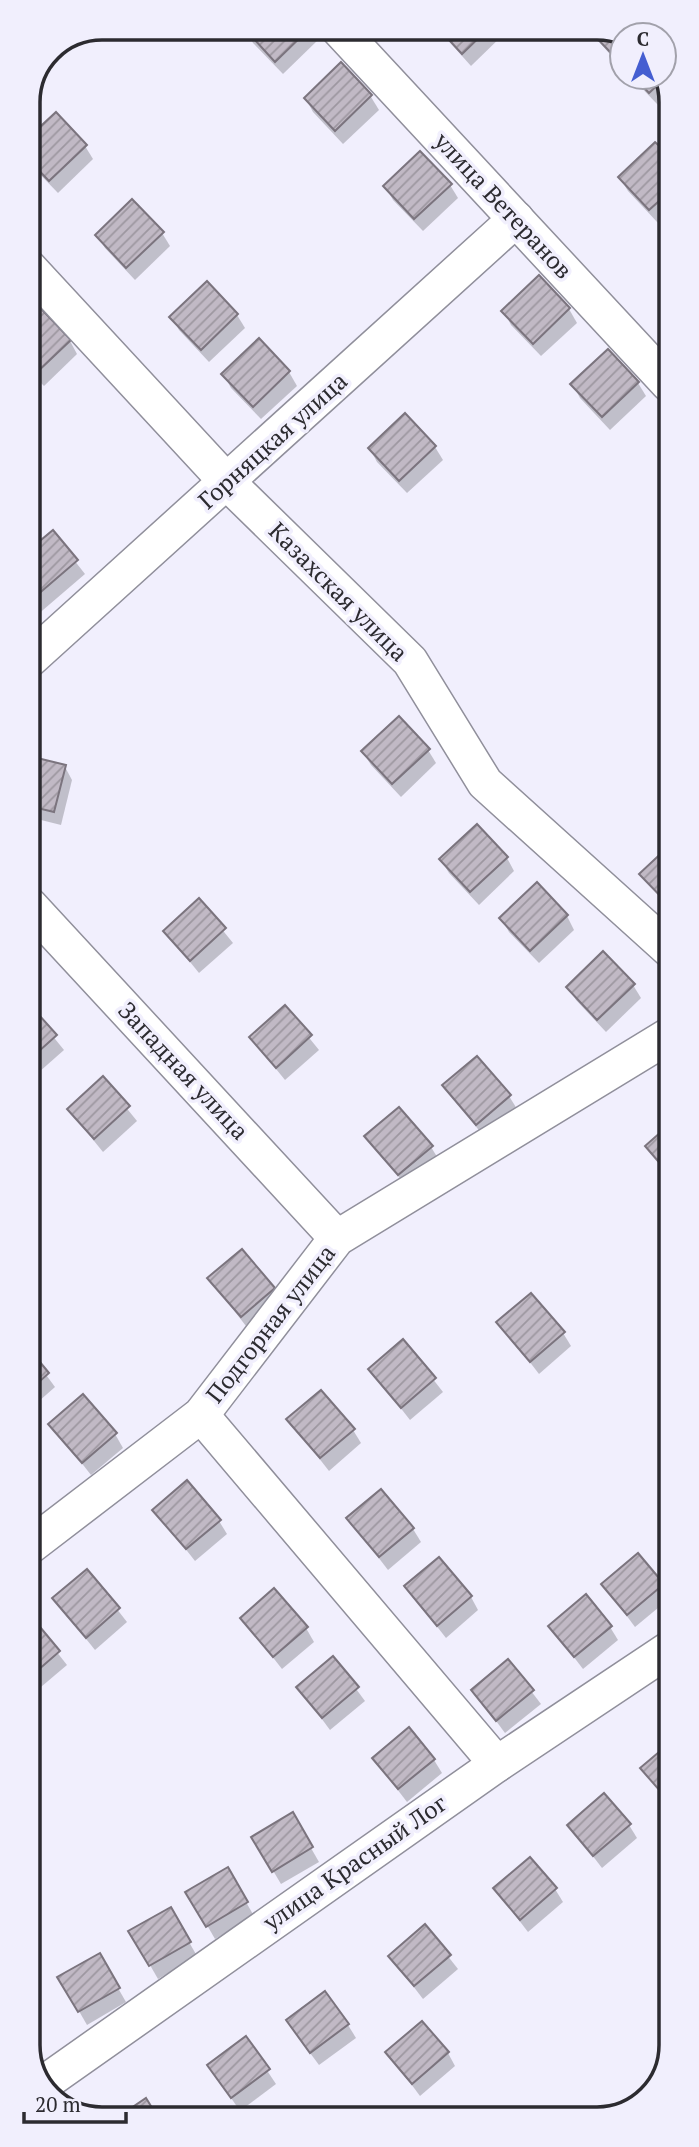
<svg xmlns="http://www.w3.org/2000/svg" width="699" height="2147" font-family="'PT Serif',serif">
	<defs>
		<pattern id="building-hatch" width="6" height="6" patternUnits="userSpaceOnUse" patternTransform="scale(1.75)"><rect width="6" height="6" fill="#c1b9c5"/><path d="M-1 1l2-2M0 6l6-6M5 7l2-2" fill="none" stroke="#9d97a0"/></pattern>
	</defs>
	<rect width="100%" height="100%" fill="#f1effd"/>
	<g fill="#0003">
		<polygon points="311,28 318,40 283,74 253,43 245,29"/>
		<polygon points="437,28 504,28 506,32 471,66"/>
		<polygon points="587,28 602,28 622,36 622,68"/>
		<polygon points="341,65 371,97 379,110 343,144 313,112 306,99"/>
		<polygon points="664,76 669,83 669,94 658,105 631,77"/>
		<polygon points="28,140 85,146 93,159 58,193 28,162"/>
		<polygon points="669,158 669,212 658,223 628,191 620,178"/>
		<polygon points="450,185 458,198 423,231 393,200 385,186"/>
		<polygon points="162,233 170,246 135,280 105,248 97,235"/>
		<polygon points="539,278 569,309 577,323 541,356 511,325 504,311"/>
		<polygon points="28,298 70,341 77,354 44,386 28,370"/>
		<polygon points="237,315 245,328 209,362 179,330 172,317"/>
		<polygon points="259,341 289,372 297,386 261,419 231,388 224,375"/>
		<polygon points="638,383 646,396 610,430 580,398 573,385"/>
		<polygon points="405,415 435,447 443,460 407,493 377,462 370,449"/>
		<polygon points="52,532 85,574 29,622 29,552"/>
		<polygon points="428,750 436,763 401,797 371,765 363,752"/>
		<polygon points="29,758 65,767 72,780 61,825 29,817"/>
		<polygon points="670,847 670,909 641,874"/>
		<polygon points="507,858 514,871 479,905 449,873 441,860"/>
		<polygon points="199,901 233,943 199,973 165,931"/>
		<polygon points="567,916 574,930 539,963 509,932 501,918"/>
		<polygon points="633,985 641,998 606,1032 576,1000 568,987"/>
		<polygon points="30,1008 64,1050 30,1080 29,1008"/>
		<polygon points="285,1008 319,1050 285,1080 251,1038"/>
		<polygon points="103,1079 137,1121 103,1152 69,1110"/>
		<polygon points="445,1086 509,1096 517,1109 484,1137"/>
		<polygon points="670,1126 670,1177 647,1146"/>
		<polygon points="366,1136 431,1147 439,1160 407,1187"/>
		<polygon points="209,1278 274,1289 282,1302 249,1330"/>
		<polygon points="499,1322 563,1333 571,1346 539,1374"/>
		<polygon points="403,1341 443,1392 410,1420 370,1369"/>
		<polygon points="30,1353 55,1387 30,1409"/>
		<polygon points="289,1420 353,1430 361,1443 329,1471"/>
		<polygon points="51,1424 115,1434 123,1448 91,1475"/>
		<polygon points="155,1510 219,1521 227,1534 195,1561"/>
		<polygon points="348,1518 413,1529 421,1542 388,1570"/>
		<polygon points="638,1555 670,1598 635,1627 603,1584"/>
		<polygon points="87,1571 127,1622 95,1650 54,1599"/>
		<polygon points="406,1587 471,1597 478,1610 446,1638"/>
		<polygon points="30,1618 67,1665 35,1692 30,1687"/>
		<polygon points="242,1618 306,1628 314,1642 282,1669"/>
		<polygon points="550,1626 610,1627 618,1640 583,1669"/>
		<polygon points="333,1658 365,1701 330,1730 298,1687"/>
		<polygon points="508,1661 541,1704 505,1733 473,1690"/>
		<polygon points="671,1744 671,1806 642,1768"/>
		<polygon points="374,1759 434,1760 442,1773 407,1802"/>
		<polygon points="292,1815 319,1862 281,1884 253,1837"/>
		<polygon points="569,1825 629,1825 637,1838 602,1868"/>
		<polygon points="227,1869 254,1916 215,1939 188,1892"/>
		<polygon points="495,1889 555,1889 563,1902 528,1932"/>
		<polygon points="170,1909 197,1956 158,1979 131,1932"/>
		<polygon points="424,1926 458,1969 423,1999 390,1956"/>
		<polygon points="99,1955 126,2002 87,2025 60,1978"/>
		<polygon points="348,2025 356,2038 319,2065 296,2034"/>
		<polygon points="30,2038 37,2050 30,2054"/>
		<polygon points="246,2039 276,2084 240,2111 209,2066"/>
		<polygon points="388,2053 448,2053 455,2066 420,2096"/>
	</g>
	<g fill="url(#building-hatch)" stroke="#7b747e" stroke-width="2">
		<polygon points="244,28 310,28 275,62"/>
		<polygon points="438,28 489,28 462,54"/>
		<polygon points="587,28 602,28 622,36 622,48 614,56"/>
		<polygon points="341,62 372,95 335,131 304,98"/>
		<polygon points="664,76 665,78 649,93 634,77"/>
		<polygon points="56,112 87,145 49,181 28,159 28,138"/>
		<polygon points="655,142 669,155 669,192 649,210 618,177"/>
		<polygon points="420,151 452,184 414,219 383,186"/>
		<polygon points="132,199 164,232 126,268 95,235"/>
		<polygon points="539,275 570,308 533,344 501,311"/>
		<polygon points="207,281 238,314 201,350 169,317"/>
		<polygon points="28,295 71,340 35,374 28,367"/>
		<polygon points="259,338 290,371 253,407 221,374"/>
		<polygon points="608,349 639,382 602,417 570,384"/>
		<polygon points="405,413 436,446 399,481 368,448"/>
		<polygon points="53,530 78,560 29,602 29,550"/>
		<polygon points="399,716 430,749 392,784 361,751"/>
		<polygon points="29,756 66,765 54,812 29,806"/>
		<polygon points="477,824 508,857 470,892 439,859"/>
		<polygon points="670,845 670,906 639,874"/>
		<polygon points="537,882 568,915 530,951 499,918"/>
		<polygon points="199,898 226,928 190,961 163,931"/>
		<polygon points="603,951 635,984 597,1020 566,987"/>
		<polygon points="30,1005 57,1035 29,1060 29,1006"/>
		<polygon points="285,1005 312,1035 276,1068 249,1037"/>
		<polygon points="477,1056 511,1095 476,1125 442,1085"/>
		<polygon points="103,1076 130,1106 94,1139 67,1109"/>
		<polygon points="399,1107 433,1146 398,1175 364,1136"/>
		<polygon points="670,1124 670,1175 645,1146"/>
		<polygon points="242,1249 275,1288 241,1317 207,1278"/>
		<polygon points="531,1293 565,1332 530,1362 496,1322"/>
		<polygon points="403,1339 436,1378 401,1408 368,1369"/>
		<polygon points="30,1350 49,1373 30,1390"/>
		<polygon points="321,1390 355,1429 320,1458 286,1419"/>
		<polygon points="83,1394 117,1433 82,1463 48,1424"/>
		<polygon points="187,1480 221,1520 186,1549 152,1510"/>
		<polygon points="381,1489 414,1528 379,1557 346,1518"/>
		<polygon points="638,1553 664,1584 627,1615 601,1584"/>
		<polygon points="439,1557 472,1596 437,1626 404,1586"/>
		<polygon points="87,1569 120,1608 86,1638 52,1598"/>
		<polygon points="274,1588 308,1627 273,1657 240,1618"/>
		<polygon points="586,1594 612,1626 574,1657 548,1626"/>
		<polygon points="30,1615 60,1651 30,1677"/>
		<polygon points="333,1656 359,1687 322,1718 296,1687"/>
		<polygon points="508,1659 534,1690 496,1721 471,1690"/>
		<polygon points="409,1727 435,1759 398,1789 372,1758"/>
		<polygon points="671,1742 671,1796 667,1799 640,1768"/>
		<polygon points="604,1793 631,1824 593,1856 567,1825"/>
		<polygon points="293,1812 313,1847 272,1872 251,1837"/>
		<polygon points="530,1857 557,1888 520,1920 493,1888"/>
		<polygon points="228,1867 248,1902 206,1927 185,1892"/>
		<polygon points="171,1907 191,1942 149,1966 128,1931"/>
		<polygon points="425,1924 451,1955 414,1986 388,1956"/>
		<polygon points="100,1953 120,1988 78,2012 57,1977"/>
		<polygon points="325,1991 349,2024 310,2053 286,2020"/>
		<polygon points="422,2021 449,2052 412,2084 385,2052"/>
		<polygon points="246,2036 270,2069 231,2098 207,2065"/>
		<polygon points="146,2098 159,2119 115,2119"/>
	</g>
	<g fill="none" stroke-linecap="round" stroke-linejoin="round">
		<g stroke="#908f9b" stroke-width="38">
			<g id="street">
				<polyline points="338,28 669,384"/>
				<polyline points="28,267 228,483 410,661 485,783 670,950"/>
				<polyline points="29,660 516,219"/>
				<polyline points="29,905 337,1238"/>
				<polyline points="201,1415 497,1764"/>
				<polyline points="30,1546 201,1415 337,1238 670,1035"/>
				<polyline points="43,2084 497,1764 671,1648"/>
			</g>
		</g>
		<use href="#street" stroke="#fff" stroke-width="35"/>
	</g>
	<g text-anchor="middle" stroke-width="7" stroke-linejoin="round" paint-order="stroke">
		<g font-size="24" fill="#2c2b30" stroke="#f1effd">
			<text transform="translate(503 206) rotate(47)" y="8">улица Ветеранов</text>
			<text transform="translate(273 441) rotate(-42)" y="8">Горняцкая улица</text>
			<text transform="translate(338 592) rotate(45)" y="8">Казахская улица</text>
			<text transform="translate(183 1071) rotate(47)" y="8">Западная улица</text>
			<text transform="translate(271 1324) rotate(-52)" y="8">Подгорная улица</text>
			<text transform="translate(355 1863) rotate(-35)" y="8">улица Красный Лог</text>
		</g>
	</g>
	<path d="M0 0H699V2147H0ZM102 40H597A62 62 0 0 1 659 102V2045A62 62 0 0 1 597 2107H102A62 62 0 0 1 40 2045V102A62 62 0 0 1 102 40Z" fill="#f1effd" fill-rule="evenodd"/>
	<path fill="none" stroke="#2c2b30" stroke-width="3.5" d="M102 40H597A62 62 0 0 1 659 102V2045A62 62 0 0 1 597 2107H102A62 62 0 0 1 40 2045V102A62 62 0 0 1 102 40Z"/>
	<g transform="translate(643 56)"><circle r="33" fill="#f1effd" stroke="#a2a1ab" stroke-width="2"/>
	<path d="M0-5L12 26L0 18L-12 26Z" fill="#455ed1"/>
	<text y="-10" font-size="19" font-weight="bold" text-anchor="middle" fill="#2c2b30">С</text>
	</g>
	<path d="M24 2112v10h102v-10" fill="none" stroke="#2c2b30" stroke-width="3.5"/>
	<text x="35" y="2112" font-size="21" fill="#2c2b30" stroke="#f1effd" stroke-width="5" paint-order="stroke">20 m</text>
</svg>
